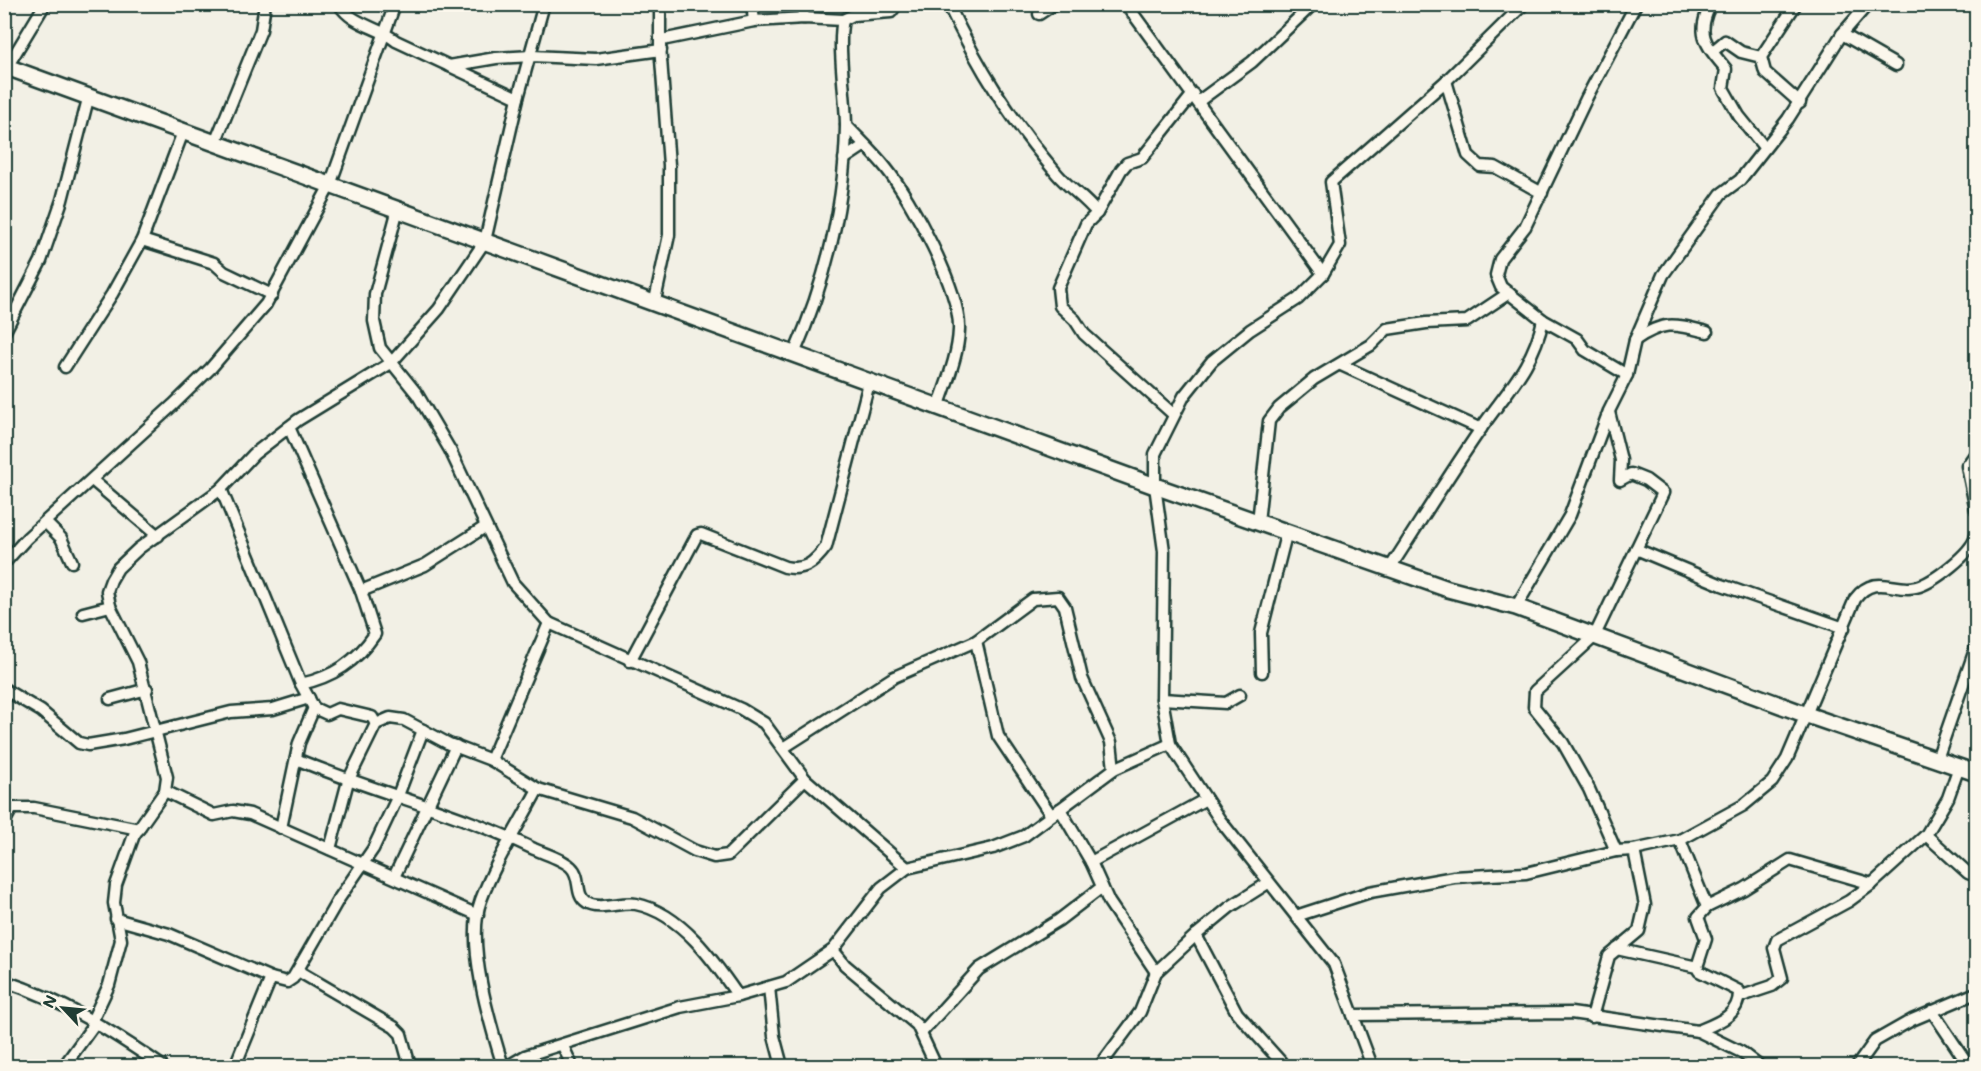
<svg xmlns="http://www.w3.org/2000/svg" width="1981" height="1071" font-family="Mali,sans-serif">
	<rect width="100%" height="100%" fill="#f2f0e5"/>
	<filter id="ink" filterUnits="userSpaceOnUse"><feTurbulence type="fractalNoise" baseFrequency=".0167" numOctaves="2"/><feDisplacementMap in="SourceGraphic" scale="12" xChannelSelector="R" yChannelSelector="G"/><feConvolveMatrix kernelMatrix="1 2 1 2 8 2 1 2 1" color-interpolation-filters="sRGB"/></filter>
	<g filter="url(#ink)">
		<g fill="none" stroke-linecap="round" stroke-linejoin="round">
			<g stroke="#1f3d34" stroke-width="15">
				<g id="street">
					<path d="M 339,4 C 353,26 378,26 396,41 L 518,98"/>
					<polyline points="752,4 754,21"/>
					<polyline points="802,4 804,18"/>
					<path d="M 948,4 C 980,71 1010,118 1057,174 C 1069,188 1085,198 1097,213"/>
					<polyline points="1126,4 1323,274"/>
					<path d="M 1711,4 C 1695,34 1706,45 1726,69 L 1723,88 L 1739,116 L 1764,147"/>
					<polyline points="1796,4 1761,57 1765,72 1800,103"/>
					<polyline points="1039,14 1054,4"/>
					<polyline points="1842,34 1896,65"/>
					<polyline points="662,40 754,21 804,18 843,20 853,15 891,12 897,4"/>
					<polyline points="1713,51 1725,41 1741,52 1761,57"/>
					<polyline points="449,66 496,58 532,56 596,59 661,50"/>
					<polyline points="7,67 45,4"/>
					<polyline points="1446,81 1468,155 1480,166 1495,167 1542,193"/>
					<polyline points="1199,101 1252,62 1313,4"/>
					<path d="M 846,125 C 859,139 874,153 886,168 C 911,199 961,291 959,330 C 958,356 947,381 939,405"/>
					<polyline points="215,143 261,30 265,4"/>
					<polyline points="844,159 865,145"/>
					<polyline points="398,209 375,294 374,321 380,348 417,394 450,450 513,583 549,623 741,709 764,723 805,779 907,868"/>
					<polyline points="142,240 214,263 224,272 272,295"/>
					<polyline points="654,305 669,235 669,165 660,46 660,4"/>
					<polyline points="4,333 41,261 62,200 88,99"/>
					<path d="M 1635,340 C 1665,320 1674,324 1707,332"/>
					<path d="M 794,354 C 825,283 845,204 846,126 C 846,98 837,45 843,20"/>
					<polyline points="1341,365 1481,429"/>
					<polyline points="65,367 112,294 142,240 183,132"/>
					<polyline points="1627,375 1585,350 1577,339 1543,320 1501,287 1496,275 1500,259 1525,227 1587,97 1636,4"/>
					<polyline points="1609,412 1621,460 1620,480 1631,474 1646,480 1663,493 1594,637 1535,691 1534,707 1563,743 1589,789 1616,851"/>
					<polyline points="1173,414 1084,334 1075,320 1060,306 1058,288 1086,224 1097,213 1121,170 1127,163 1142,158 1193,94"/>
					<path d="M 289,427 L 361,591 L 375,634 C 356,662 333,677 301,684"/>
					<polyline points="1976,453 1967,466 1976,510"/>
					<polyline points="92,480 158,536"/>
					<polyline points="221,489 301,684 314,708 327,714 338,709 372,717 376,724 390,718 404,720 449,744 491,760 538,789 632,817 695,851 714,857 728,855 805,779"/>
					<polyline points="1258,522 1269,421 1279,408 1314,379 1371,345 1387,329 1426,323 1467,321 1509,293"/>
					<polyline points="46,523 61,538 72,562"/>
					<polyline points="1636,549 1722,585 1844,628"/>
					<polyline points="4,558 7,560 27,538 173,405 211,368 266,304 330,185 395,4"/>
					<path d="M 1390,568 C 1420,522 1449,475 1480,430 C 1506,392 1533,367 1543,320"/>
					<polyline points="361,591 425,565 485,527"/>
					<polyline points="1516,607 1570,515 1609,411 1627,375 1635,340 1663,275 1721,194 1740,180 1788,119 1842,34 1868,4"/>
					<polyline points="83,613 110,606"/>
					<polyline points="976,641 998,736 1051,815"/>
					<path d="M 630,661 L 697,535 L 701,534 L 785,567 C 805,571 814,563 826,547 L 869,383"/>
					<polyline points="1262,672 1261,633 1287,531"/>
					<polyline points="4,689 41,711 79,743 88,745 124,739 231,712 273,709 309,698"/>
					<polyline points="110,699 147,689"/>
					<polyline points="1162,699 1226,703 1240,695"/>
					<polyline points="783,748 894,677 976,641 1033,599 1058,597 1065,607 1082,678 1111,742 1114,769"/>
					<path d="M 296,759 C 374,792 458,812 534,849 C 545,854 563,859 571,867 C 582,877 574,895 587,903 C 599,911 622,901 636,904 C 681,913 714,961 738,996"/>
					<polyline points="1937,759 1976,647"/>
					<polyline points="491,760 549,623"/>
					<polyline points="165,791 214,815 233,811 250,814 478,915"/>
					<polyline points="4,803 12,808 34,808 139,829"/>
					<polyline points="1060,809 1091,862 1109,902 1156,972"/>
					<polyline points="4,823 12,808"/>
					<polyline points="281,828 299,743 314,708"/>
					<polyline points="1926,835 1968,873 1976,876"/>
					<polyline points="1680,840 1707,907 1698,917 1706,939 1697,967"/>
					<polyline points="330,849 348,781 376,724"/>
					<polyline points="1091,862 1206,799"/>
					<polyline points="394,877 456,746"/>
					<polyline points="1707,907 1744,889 1790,860 1872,884"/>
					<path d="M 1296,916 L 1370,892 L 1454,877 L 1526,873 L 1616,851 L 1634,850 L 1680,840 L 1744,805 L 1772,782 L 1787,759 L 1855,599 C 1875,572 1895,593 1916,587 C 1933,583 1972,553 1976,536"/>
					<polyline points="116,919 169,934 271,978"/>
					<polyline points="1196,935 1237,1013 1282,1063"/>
					<path d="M 1617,949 L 1697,967 L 1699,971 L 1739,991 C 1740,1016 1717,1023 1698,1031"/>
					<polyline points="833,950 845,965 917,1025 936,1066"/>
					<polyline points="298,971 394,1027 401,1034 410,1066"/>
					<path d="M 4,981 C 62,1000 113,1032 162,1066"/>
					<polyline points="769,987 774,1036 782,1066"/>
					<polyline points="1739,997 1772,986 1782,978 1774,948 1777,940 1849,901 1872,884 1926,835 1948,798 1959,767"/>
					<polyline points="1932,1011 1969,1066"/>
					<polyline points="1353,1015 1571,1013 1698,1031 1741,1052 1759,1066"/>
					<polyline points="1592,1017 1609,956 1639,931 1645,905 1634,850"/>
					<polyline points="92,1021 109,985 121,940 114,903 116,885 134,835 165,791 167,777 138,662 110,606 107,591 111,580 118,568 138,549 221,489 254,454 298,420 391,363 439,309 485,241 518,98 544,4"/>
					<polyline points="922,1032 979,969 1059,920 1102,887"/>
					<polyline points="563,1046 572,1066"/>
					<polyline points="64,1066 95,1023"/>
					<polyline points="235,1066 271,978 287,982 293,978 338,900 373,849 397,798 423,730"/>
					<path d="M 503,1066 C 490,1024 465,942 481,900 C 495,862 519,825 538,789"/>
					<polyline points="508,1066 525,1056 680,1007 738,996 786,982 833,950 881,888 907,868 993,848 1024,836 1114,769 1170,744"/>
					<polyline points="1100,1066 1140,1012 1156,972 1196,935 1230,907 1268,883"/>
					<polyline points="1372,1066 1334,964 1220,820 1170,744 1162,699 1164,551 1155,486 1155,454 1184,396 1212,361 1250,330 1298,299 1323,274 1340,245 1331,182 1446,81 1524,4"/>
					<polyline points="1857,1066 1875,1041 1912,1020 1976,993"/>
				</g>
			</g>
			<g stroke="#1f3d34" stroke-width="20">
				<polyline id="secondary" points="4,66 1155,486 1448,589 1516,607 1807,715 1976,773"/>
			</g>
			<use href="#street" stroke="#fbf7ec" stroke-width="10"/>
			<use href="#secondary" stroke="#fbf7ec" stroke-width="15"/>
		</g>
	</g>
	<rect width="1981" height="1071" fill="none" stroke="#fbf7ec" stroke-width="24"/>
	<rect x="12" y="12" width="1957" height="1047" fill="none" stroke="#1f3d34" stroke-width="2" filter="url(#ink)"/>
	<g transform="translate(63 1008) rotate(296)" stroke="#fbf7ec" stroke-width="4.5" paint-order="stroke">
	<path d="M0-4.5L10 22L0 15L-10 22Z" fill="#1f3d34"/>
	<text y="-9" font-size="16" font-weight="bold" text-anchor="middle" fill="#1f3d34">N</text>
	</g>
</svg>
